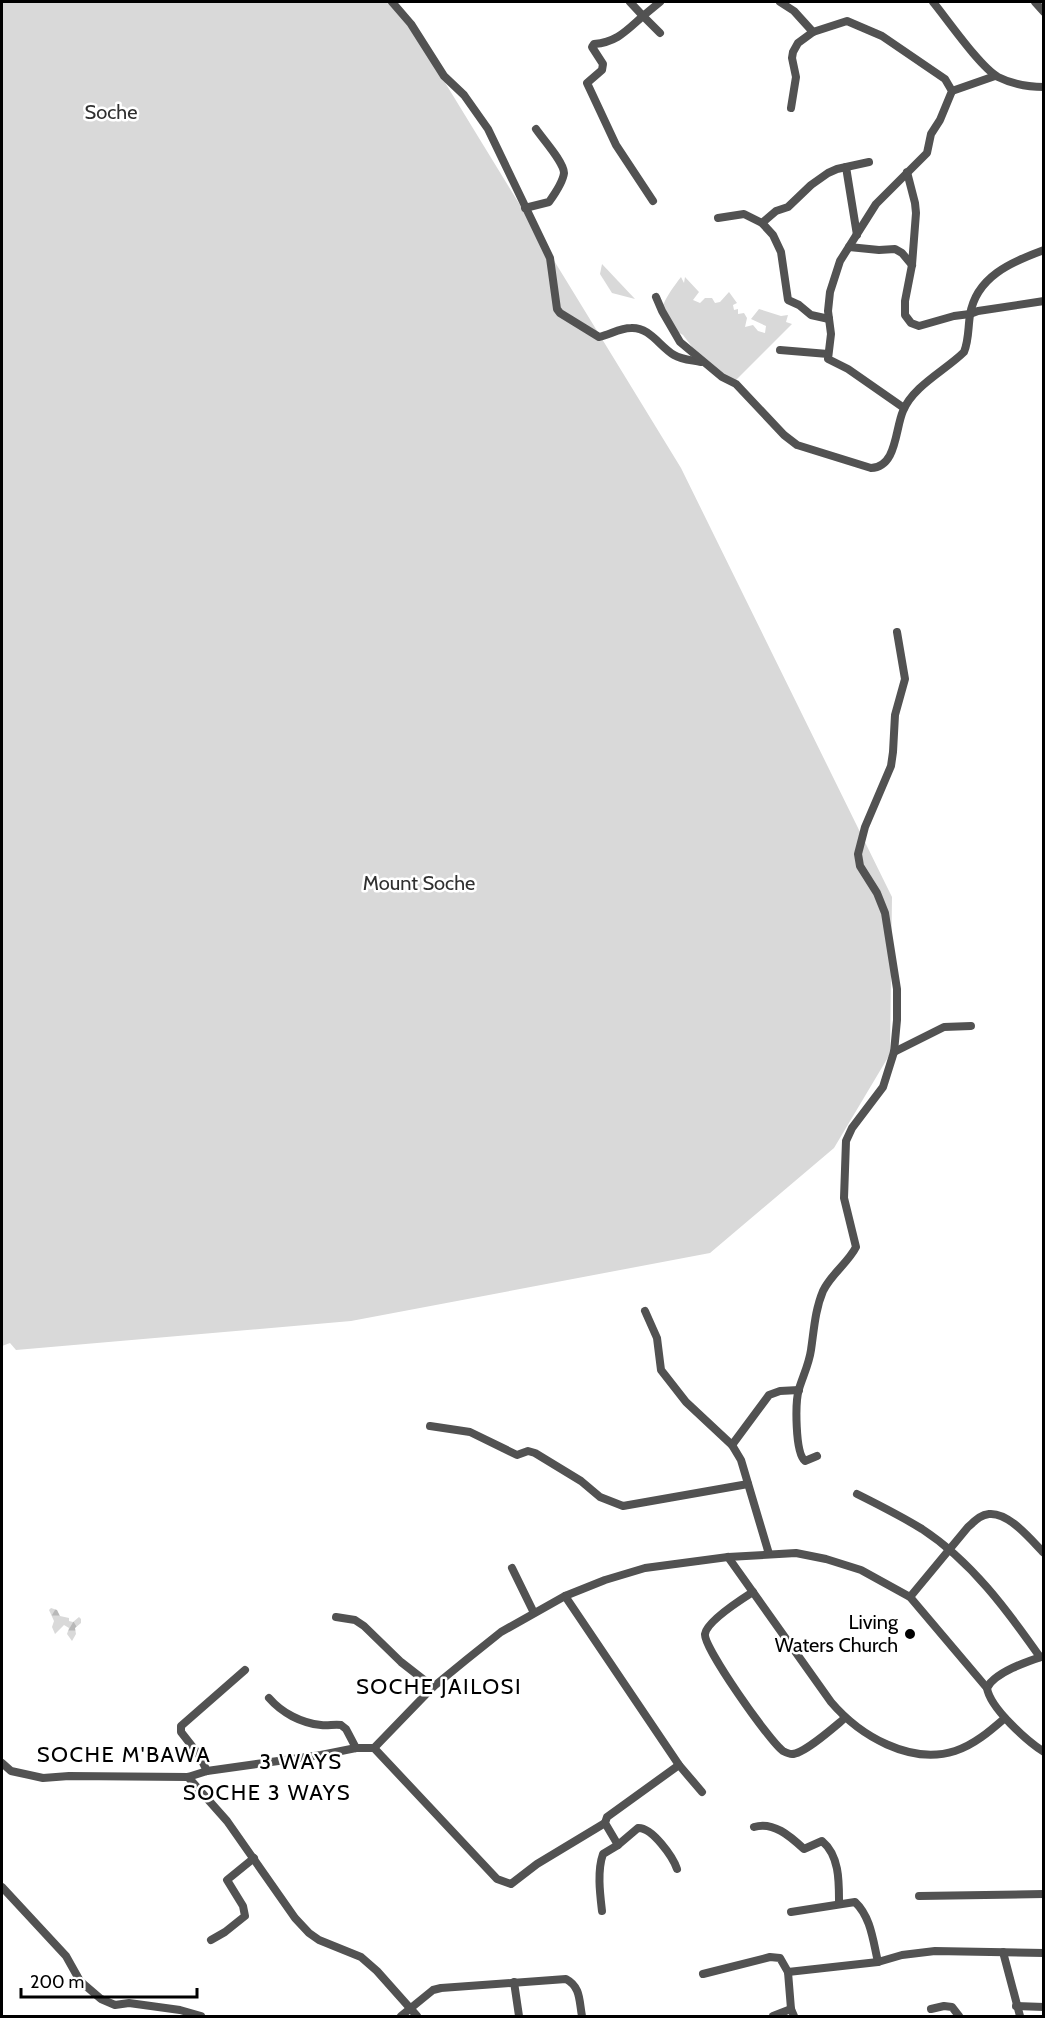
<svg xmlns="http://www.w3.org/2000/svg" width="1045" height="2018" font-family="Cabin,sans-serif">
	<defs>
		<pattern id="forest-firs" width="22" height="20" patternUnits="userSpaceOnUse" patternTransform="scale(1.5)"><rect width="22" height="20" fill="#d9d9d9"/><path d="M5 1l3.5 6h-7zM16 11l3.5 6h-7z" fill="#b8b8b8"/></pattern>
	</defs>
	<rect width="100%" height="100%" fill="#fff"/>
	<polygon fill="url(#forest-firs)" points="51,1608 57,1610 60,1616 69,1618 69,1621 73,1622 79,1617 81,1619 81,1623 75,1628 76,1634 72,1641 67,1634 69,1628 64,1625 55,1634 52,1627 54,1621 49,1610"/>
	<g fill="#d9d9d9">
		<polygon points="2,2 389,2 411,27 681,468 890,893 892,897 890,1054 834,1148 710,1253 351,1321 16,1350 10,1343 2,1346"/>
		<polygon points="602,264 635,299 612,293 600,274"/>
		<path d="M 681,277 L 684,283 L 685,277 L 699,292 L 693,300 L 700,303 L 705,298 L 712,298 L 715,303 L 720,302 L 729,292 L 737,303 L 733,305 L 734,310 L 738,309 L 738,314 L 744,313 L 747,318 L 745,327 L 753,325 L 758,331 L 765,333 L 766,326 L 751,319 L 759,309 L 781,316 L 788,315 L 786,322 L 792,324 L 731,385 L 696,352 L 683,335 L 674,330 L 663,305 C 668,294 674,286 681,277 Z"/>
	</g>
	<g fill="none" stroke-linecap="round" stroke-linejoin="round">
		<g stroke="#525252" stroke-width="8">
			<path d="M 392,2 L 411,24 L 444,76 L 464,95 L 488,129 L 550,258 L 557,309 L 560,313 L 599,337 C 610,335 619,328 631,328 C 650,327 659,346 674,355 C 682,360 692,360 701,362"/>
			<polyline points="630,2 643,16 660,2"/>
			<polyline points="780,2 794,11 813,32 798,43 793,52 792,58 796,77 791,108"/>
			<path d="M 933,2 C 947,19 980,67 998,77 C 1012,84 1028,87 1044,87"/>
			<polyline points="1035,2 1044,12"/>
			<polyline points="813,32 847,21 882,36 945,79 952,91 940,120 931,134 927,153 876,204 840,261 830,292 828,311 831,334 828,359 848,369 904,408"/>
			<polyline points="952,91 995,76"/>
			<polyline points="846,167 857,235"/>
			<polyline points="907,172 915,203 916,213 912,265 905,301 905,315 911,323 919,326 954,316 970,314 978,311 1044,301"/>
			<path d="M 653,201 L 616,145 L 587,83 L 602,70 L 603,64 L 592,47 L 594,44 C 617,42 626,31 643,16 L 660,33"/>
			<path d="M 525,208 L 549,202 C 554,195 563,182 564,173 C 564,162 542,138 536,129"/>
			<polyline points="718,218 744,214 762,223 773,235 781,252 788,300 799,305 811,315 829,319"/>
			<polyline points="762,223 776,211 788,207 811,185 828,173 837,169 869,162"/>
			<polyline points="849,247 879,250 895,249 902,253 912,265"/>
			<path d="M 656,297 L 662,311 L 680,342 L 722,377 L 736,384 L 784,435 L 797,445 L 871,468 C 897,467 895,429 903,411 C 913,386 946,370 964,352 C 969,340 968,327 970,315 C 976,277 1011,262 1044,250"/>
			<polyline points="780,350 828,354"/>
			<polyline points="894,1052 944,1027 971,1026"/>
			<polyline points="645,1311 657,1338 661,1370 686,1402 732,1445 769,1395 780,1391 799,1390"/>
			<polyline points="430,1426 470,1432 517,1455 528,1451 535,1453 581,1481 600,1497 623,1506 748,1484"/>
			<polyline points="732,1445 741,1460 769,1554"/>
			<path d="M 817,1456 L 805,1461 C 795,1453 795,1402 799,1389 C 803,1376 809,1364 811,1350 C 814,1330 815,1310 823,1291 C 831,1274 848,1263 856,1247 L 844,1198 L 846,1141 L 852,1128 L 883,1087 L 894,1052 L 897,1020 L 897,989 L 885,913 L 877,893 L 860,866 L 858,854 L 865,827 L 891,766 L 893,752 L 895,715 L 905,679 L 897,632"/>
			<path d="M 857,1494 C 879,1505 901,1516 922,1529 C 971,1561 1007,1610 1040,1657"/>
			<path d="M 728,1557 L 831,1702 C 860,1736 910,1765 955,1751 C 974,1745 990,1731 1005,1718"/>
			<polyline points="512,1568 534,1613"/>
			<path d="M 753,1592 C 742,1599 707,1621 705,1634 C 703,1647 770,1742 783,1751 C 785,1752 790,1754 792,1754 C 804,1754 834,1727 845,1718"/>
			<polyline points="565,1596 679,1765 702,1792"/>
			<path d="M 910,1597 L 968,1527 C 975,1521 980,1515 989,1514 C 1009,1512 1031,1540 1044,1553"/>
			<polyline points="336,1617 355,1620 364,1626 401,1662 433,1687"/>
			<path d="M 1044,1656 C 1028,1661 994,1673 987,1688 C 990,1708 1027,1741 1044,1752"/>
			<path d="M 269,1698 C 282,1713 301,1723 321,1725 C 328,1726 334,1724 341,1725 L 346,1729 L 356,1748"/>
			<polyline points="374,1748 497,1879 511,1884 537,1864 605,1823"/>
			<polyline points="2,1763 11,1771 43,1778 69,1776 188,1777 207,1771 321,1755 356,1748 374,1748 433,1687 466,1660 501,1632 565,1596 605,1580 645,1568 728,1557 796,1553 826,1559 861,1570 910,1597 987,1688"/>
			<polyline points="207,1771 199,1755 181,1732 181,1726 245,1670"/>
			<polyline points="188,1777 227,1821 295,1918 309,1933 319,1940 361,1957 377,1971 417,2016"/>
			<path d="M 754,1827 C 773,1821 790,1836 804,1849 L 822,1841 C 840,1856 839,1883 839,1904"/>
			<polyline points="618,1845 605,1823 607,1817 679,1765"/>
			<polyline points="2,1887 66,1956 80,1981 101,1999 115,2005 129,2003 180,2010 201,2016"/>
			<polyline points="919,1896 1044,1894"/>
			<path d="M 602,1911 C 600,1894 597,1871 603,1854 L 618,1845 L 638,1828 C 652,1827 673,1857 677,1869"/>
			<path d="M 791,1912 L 855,1902 C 871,1917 873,1941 878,1962"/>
			<polyline points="211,1940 225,1932 245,1916 243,1906 227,1880 254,1858"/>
			<polyline points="1003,1952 1020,2016"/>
			<polyline points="788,1972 878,1962 902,1955 935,1951 1044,1953"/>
			<polyline points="703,1974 770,1957 780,1958 788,1972 791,2009 794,2016"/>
			<polyline points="514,1982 519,2016"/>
			<polyline points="1016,2006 1044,2007"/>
			<polyline points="931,2009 944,2006 952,2007 959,2016"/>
			<path d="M 401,2016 L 433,1990 L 441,1988 L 566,1979 C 581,1987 579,2001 582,2016"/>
			<polyline points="773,2016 791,2009"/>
		</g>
	</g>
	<circle fill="#000" stroke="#fff" stroke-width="2" cx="910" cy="1634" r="6"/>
	<g text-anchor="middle" stroke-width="5" stroke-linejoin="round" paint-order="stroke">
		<g font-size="20" fill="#303030" stroke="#fff">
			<text x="111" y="119">Soche</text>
			<text x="419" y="890">Mount Soche</text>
		</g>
		<g font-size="20" fill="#000" stroke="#fff" text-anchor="end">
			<text x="898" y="1629">Living<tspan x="898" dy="23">Waters Church</tspan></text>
		</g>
		<g font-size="22" letter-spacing="1.5" fill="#000" stroke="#fff">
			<text x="439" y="1694">SOCHE JAILOSI</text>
			<text x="124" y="1762">SOCHE M'BAWA</text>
			<text x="301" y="1769">3 WAYS</text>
			<text x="267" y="1800">SOCHE 3 WAYS</text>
		</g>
	</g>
	<rect width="1045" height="2018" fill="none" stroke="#000000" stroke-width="6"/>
	<path d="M21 1988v9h176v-9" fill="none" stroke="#000000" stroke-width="3"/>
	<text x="30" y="1988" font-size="18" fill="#000000" stroke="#ffffff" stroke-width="4.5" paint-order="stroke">200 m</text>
</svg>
